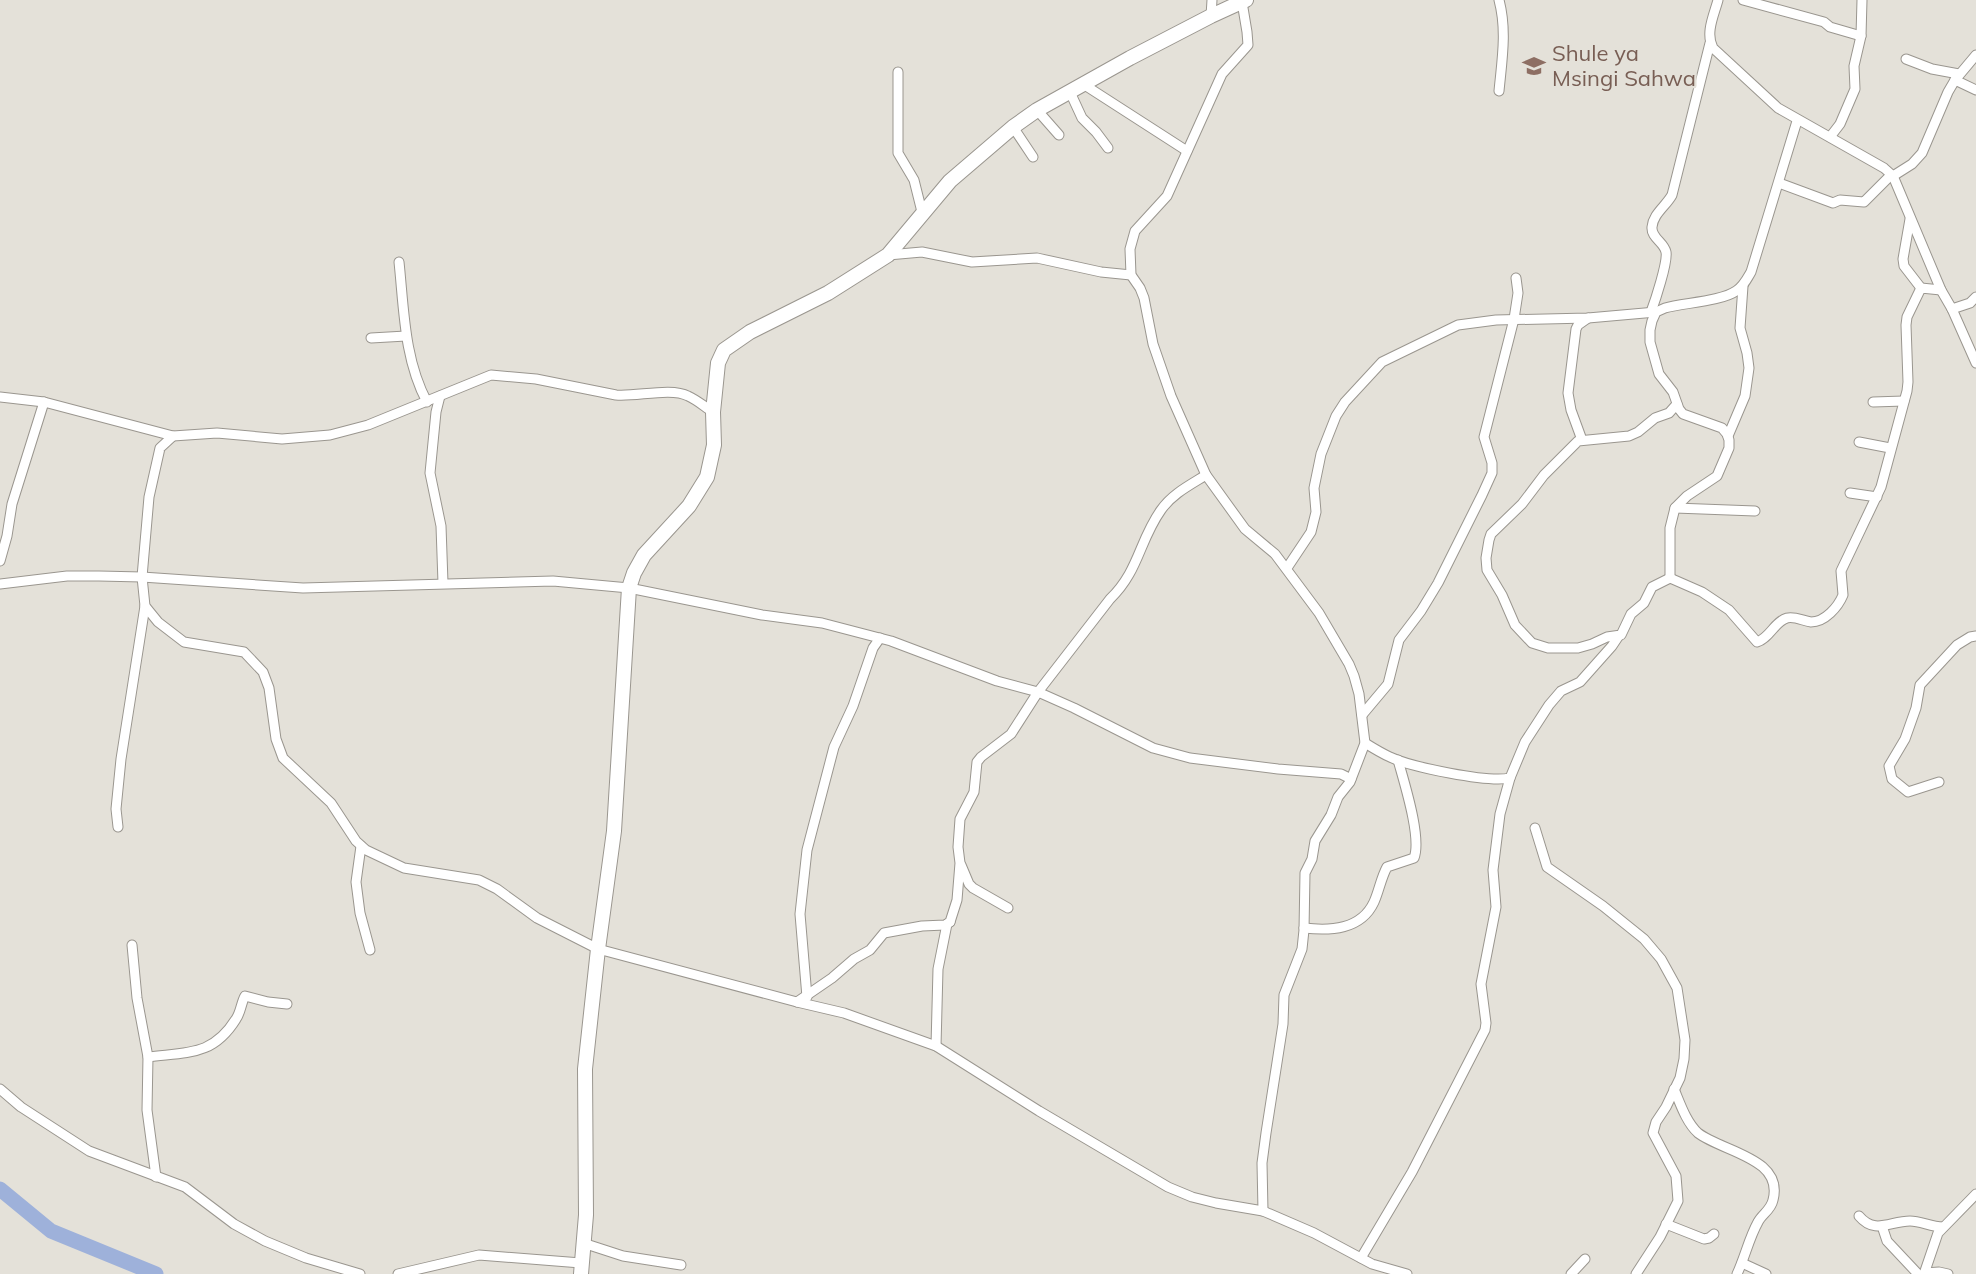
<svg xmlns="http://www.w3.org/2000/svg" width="1976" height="1274" font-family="Mulish,sans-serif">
	<rect width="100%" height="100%" fill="#e4e1d9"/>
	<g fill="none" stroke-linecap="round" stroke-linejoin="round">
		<polyline stroke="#9eb1da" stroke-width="15" points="0,1189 51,1231 156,1274"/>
		<g stroke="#9a968f" stroke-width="11">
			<g id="minor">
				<path d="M 1718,0 C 1714,15 1705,33 1713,48 L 1778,108 L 1884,168 L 1893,176 L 1941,290 L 1952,309 L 1976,363"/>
				<polyline points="1743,0 1824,22 1830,27 1861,36"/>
				<polyline points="1242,2 1247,32 1248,45 1222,74 1167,196 1135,231 1130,249 1131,275 1140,288 1144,298 1153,344 1171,396 1206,475 1245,529 1275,554 1319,613 1349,664 1354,676 1359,694 1365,743 1350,782 1338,797 1331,815 1315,841 1312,859 1305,873 1304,930 1302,949 1284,995 1283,1024 1266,1133 1262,1163 1263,1211"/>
				<polyline points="1211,16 1212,0"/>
				<polyline points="1906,59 1932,69 1959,74"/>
				<polyline points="898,72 898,153 914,180 922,212"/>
				<polyline points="1955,80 1976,90"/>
				<polyline points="1083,84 1187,151"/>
				<path d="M 1499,91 C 1502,60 1507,30 1499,0"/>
				<polyline points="1070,92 1082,118 1096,132 1108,148"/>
				<polyline points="1037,110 1059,135"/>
				<polyline points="1013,127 1033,157"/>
				<polyline points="1830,137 1840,124 1855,89 1854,66 1861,36 1862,0"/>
				<polyline points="1893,176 1912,164 1922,153 1948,92 1955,80 1976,55"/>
				<polyline points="1779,183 1833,203 1840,200 1864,202 1891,175"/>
				<polyline points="1910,219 1903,259 1904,266 1921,288"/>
				<polyline points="888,255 922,252 972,262 1037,258 1101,272 1131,275"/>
				<path d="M 399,262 C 404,309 404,359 427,402"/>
				<polyline points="1952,309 1970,303 1976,297"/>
				<path d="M 1651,312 C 1655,301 1668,262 1666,252 C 1664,242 1651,238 1652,227 C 1653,214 1666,206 1672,195 L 1710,43"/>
				<polyline points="371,338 406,336"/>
				<polyline points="440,396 436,412 430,473 441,526 443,583"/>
				<path d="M 0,397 L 44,402 L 173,436 L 217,433 L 282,439 L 330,435 L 368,425 L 491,375 L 536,379 L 616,395 C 636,397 671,387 688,396 C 697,400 705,407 713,412"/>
				<polyline points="1873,402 1904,401"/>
				<path d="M 1677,404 L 1669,413 L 1655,418 L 1638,432 L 1629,436 L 1578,441 L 1544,475 L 1522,504 L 1491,534 L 1489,540 L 1486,558 L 1487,570 L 1502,595 L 1515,625 L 1532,643 L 1548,648 L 1578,648 L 1592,644 L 1607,637 L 1621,635 L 1631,614 L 1644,603 L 1652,587 L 1670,578 L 1702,592 L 1729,610 L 1757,642 C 1770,638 1774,622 1787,618 C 1795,616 1803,621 1811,622 C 1825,622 1838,607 1843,595 L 1841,571 L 1881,487 L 1907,391 L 1908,382 L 1906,325 L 1907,317 L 1921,288 L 1941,290"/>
				<polyline points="173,436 160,448 149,497 142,577 145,606 158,622 184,642 244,652 263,672 269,688 276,739 283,758 331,803 356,841 366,850 404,868 479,880 497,889 537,918 598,949 797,1002 844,1013 936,1046 1039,1111 1168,1187 1192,1197 1216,1203 1263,1211 1314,1233 1372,1264 1407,1274"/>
				<polyline points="1728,436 1745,396 1749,368 1747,353 1740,328 1743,286"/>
				<polyline points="1582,440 1571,410 1568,393 1576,329 1578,325 1588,318"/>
				<polyline points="1859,442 1890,448"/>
				<polyline points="1850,493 1877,497"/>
				<polyline points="1675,508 1755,511"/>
				<polyline points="0,561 7,536 12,504 44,402"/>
				<polyline points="1287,568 1311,532 1316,512 1314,488 1321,454 1336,416 1345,402 1382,362 1458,325 1496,320 1588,318 1656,312"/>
				<path d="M 1670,578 L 1670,528 L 1675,508 L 1687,496 L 1717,476 L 1729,448 L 1729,440 L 1727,434 L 1722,428 L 1683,414 L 1679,409 L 1673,392 L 1659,374 L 1650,342 L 1650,330 L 1652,321 L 1656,312 L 1665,308 C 1683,303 1722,301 1736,291 C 1743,287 1747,279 1751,272 L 1797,121"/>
				<polyline points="0,584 67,576 99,576 142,577 303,588 553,581 629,588 762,615 822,623 891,641 997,681 1038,692 1074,708 1153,748 1190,758 1278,769 1341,774 1351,779"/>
				<polyline points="1362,715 1388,684 1399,640 1421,611 1438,583 1482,495 1492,473 1492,463 1484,437 1514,319 1518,293 1516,278"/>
				<path d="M 1365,743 C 1373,748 1381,753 1390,757 C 1411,767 1488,783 1510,778 L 1525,742 L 1549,705 L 1561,691 L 1580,682 L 1612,646 L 1618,637"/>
				<polyline points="1939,782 1908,792 1892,779 1889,766 1905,739 1916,708 1920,685 1957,645 1970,637 1976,636"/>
				<polyline points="118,827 116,809 121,759 145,606"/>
				<polyline points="1535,828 1547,867 1603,906 1644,939 1661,959 1677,988 1685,1040 1684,1059 1680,1078 1666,1107 1656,1122 1653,1133 1676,1176 1678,1201 1660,1237 1636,1274"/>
				<polyline points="361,846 356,882 360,913 370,950"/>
				<polyline points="961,865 969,884 973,888 1008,908"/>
				<path d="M 1304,928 C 1330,931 1361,930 1374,902 C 1379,891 1381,878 1387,867 L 1414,858 C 1422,838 1404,782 1398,760"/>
				<polyline points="132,945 137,998 148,1057 147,1110 156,1177"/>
				<polyline points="807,997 800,914 807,850 834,747 853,706 873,648 880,638"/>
				<path d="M 797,1002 L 832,978 L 854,959 L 870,950 L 884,933 L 922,926 L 945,925 L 950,922 L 957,900 L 960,863 L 958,847 L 960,819 L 974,792 L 977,762 L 981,757 L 1011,734 L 1038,692 L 1110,599 C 1139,571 1139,541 1161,510 C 1172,494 1190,485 1206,475"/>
				<polyline points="936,1046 938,969 947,924 950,922"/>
				<path d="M 148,1057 C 188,1052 213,1056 236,1019 C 241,1012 241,1003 245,996 L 268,1002 L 287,1004"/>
				<polyline points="0,1089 21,1107 89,1151 185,1187 234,1224 265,1241 306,1258 360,1274"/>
				<path d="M 1674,1089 C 1680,1103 1686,1122 1698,1133 C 1723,1152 1784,1158 1773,1200 C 1771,1210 1762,1214 1758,1222 C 1749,1238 1745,1257 1737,1274"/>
				<path d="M 1859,1216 C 1875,1235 1890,1221 1910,1221 C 1921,1221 1931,1227 1943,1227"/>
				<polyline points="1666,1224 1704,1239 1709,1238 1714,1234"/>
				<polyline points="1882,1226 1887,1241 1918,1274"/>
				<polyline points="583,1243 623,1256 681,1265"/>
				<polyline points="1361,1258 1412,1172 1485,1030 1486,1023 1481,984 1496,907 1493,870 1500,814 1510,778"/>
				<polyline points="1742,1263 1766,1274"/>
				<polyline points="1925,1273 1939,1272 1948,1274"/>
				<polyline points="398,1274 479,1255 581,1263"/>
				<polyline points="1571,1274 1585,1259"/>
				<polyline points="1924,1274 1938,1233 1976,1194"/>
			</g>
		</g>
		<g stroke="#9a968f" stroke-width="16">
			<polyline id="secondary" points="581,1274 586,1215 585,1069 598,949 614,831 629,588 634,573 644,555 689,506 707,477 714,445 713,412 718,363 724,350 750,332 828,293 888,255 950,181 1013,127 1037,110 1130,58 1211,16 1246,0"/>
		</g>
		<use href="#minor" stroke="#fff" stroke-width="9"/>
		<use href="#secondary" stroke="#fff" stroke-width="14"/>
	</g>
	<defs>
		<g id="school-bare" transform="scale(1.8)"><path d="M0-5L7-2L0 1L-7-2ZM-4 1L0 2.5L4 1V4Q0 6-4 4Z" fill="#8d6e63" stroke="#e4e1d9" stroke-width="2.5" paint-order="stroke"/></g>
	</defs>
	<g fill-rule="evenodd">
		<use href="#school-bare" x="1534" y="66"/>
	</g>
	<g text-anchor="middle" stroke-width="4.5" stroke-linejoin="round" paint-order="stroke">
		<g font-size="22" fill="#785e54" stroke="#e4e1d9" text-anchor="start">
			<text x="1552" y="61">Shule ya<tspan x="1552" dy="25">Msingi Sahwa</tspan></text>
		</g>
	</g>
</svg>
